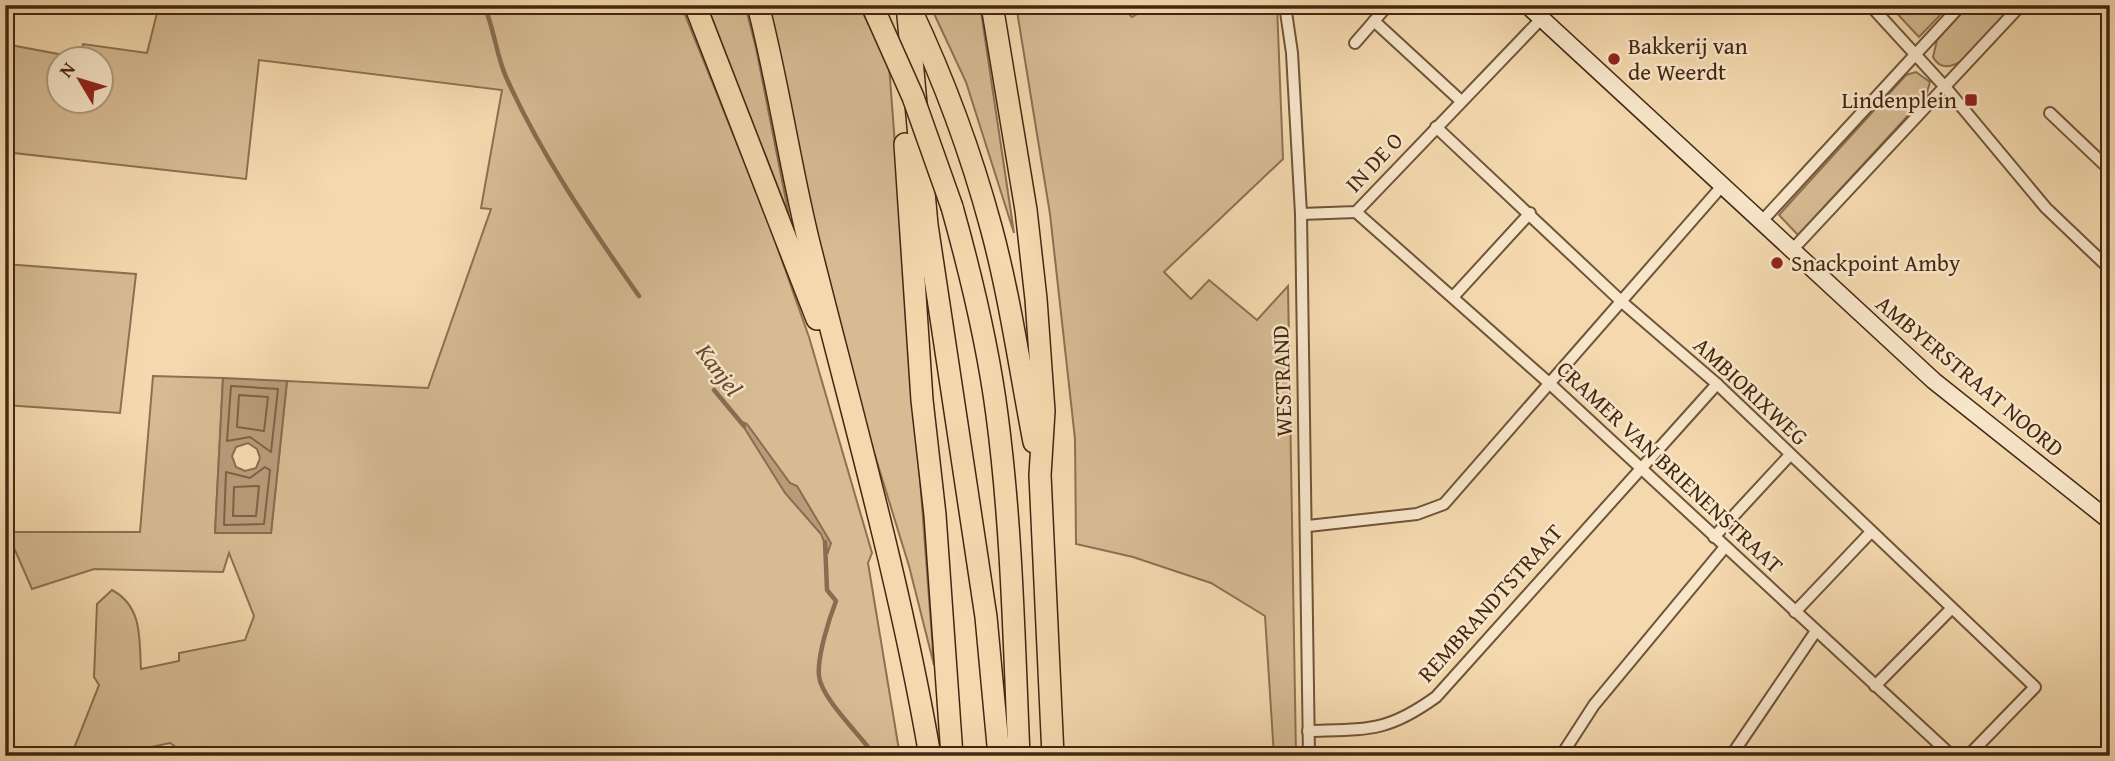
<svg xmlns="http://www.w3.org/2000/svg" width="2115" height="761" font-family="'Gentium Book Plus',serif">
	<rect width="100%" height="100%" fill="#f4d9ae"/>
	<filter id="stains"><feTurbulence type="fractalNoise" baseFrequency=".00286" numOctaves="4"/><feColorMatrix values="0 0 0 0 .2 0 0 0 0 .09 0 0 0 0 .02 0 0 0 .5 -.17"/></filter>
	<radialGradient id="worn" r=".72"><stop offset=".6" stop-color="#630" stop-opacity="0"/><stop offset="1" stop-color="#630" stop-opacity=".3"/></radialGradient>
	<g fill="#d6bb93" stroke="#8c7152" stroke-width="2" fill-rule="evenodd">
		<path d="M 159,5 L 681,5 L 767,218 L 809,337 L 872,553 L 868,563 L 900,756 L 189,756 L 170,743 L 108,756 L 71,756 L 99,685 L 94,677 L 97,604 L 112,590 C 143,607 139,638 141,669 L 179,661 L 179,653 L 245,640 L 254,616 L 229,553 L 223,572 L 94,569 L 32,589 L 7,532 L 140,532 L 153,376 L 223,378 L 215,532 L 271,533 L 287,381 L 428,388 L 491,209 L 481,208 L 502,90 L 259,60 L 246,179 L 5,152 L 5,44 L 80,58 L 83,44 L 147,53 ZM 60,60 L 102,60 L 102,102 L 60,102 Z"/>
		<polygon points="707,5 745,5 756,48 789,216"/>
		<polygon points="762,5 859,5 889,65 934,665 909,566 830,309"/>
		<polygon points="930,5 980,5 1014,233 966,82"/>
		<polygon points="1016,5 1120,5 1132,17 1153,5 1277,5 1283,159 1164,272 1191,299 1209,280 1257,320 1288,286 1296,756 1274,756 1265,616 1211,583 1133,557 1076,544 1075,439 1050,214"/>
		<polygon points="1889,5 1950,5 1919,37"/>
		<path d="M 1969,5 L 2014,5 C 1998,22 1952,91 1933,57 L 1937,40 Z"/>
		<polygon points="1916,72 1930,82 1926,96 1798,235 1779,215 1906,75"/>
		<polygon points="5,264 136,274 120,413 5,405"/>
	</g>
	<g fill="#b89c79" stroke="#896d50" stroke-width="2" fill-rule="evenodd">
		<path d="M 223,378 L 287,381 L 271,533 L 215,533 ZM 248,443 L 257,449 L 260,458 L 256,468 L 245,471 L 236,467 L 232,456 L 236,447 Z"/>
		<polygon points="740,421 747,424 790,483 797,486 831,543 828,552 821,534 785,493"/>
	</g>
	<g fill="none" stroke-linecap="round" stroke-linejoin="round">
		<g stroke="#7e6246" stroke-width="2">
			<polygon points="231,386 278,389 271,452 250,437 227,441"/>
			<polygon points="239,395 268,397 264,431 237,427"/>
			<polygon points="265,467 270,470 264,524 224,525 226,472 250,478"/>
			<polygon points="259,486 256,516 233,516 234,487"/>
		</g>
		<g stroke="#896d50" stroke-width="4.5">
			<path d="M 484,5 C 494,28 496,54 506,77 C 541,155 590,226 639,296"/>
			<polyline points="714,390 744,426"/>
			<path d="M 825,542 L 827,590 L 836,601 C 829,619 817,657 819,676 C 821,698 861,736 875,756"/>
		</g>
		<g stroke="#6f5439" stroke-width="14">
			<g id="street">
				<polyline points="1285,5 1292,53 1301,214 1309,756"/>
				<polyline points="1870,5 1946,88 2046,208 2110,269"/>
				<polyline points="1374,21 1461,101"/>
				<polyline points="1355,43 1388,5"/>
				<polyline points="2050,113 2110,170"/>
				<polyline points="1436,127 1622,302 1717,384 2035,687 1968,756"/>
				<polyline points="1356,212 1549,383 1952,756"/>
				<polyline points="1301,214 1356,212 1542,18"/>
				<polyline points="1762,221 1961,5"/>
				<polyline points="1793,249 2021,5"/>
				<polyline points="1453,297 1530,213"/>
				<polyline points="1308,526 1417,514 1444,504 1722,186"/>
				<polyline points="1714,537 1789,456"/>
				<polyline points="1795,612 1870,533"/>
				<polyline points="1875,686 1951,609"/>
				<path d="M 1308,731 C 1367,729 1386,733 1436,697 L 1717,384"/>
				<polyline points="1561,756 1594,705 1725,547"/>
				<polyline points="1731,756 1816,631"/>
			</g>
		</g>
		<g stroke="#432712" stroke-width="19">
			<polyline id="secondary" points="1527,5 1934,381 2110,521"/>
		</g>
		<g stroke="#432712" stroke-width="24">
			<g id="highway">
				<polyline points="695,5 817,319"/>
				<path d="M 758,5 C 778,82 789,161 808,239 C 851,411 900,581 930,756"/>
				<polyline points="907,5 927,225 986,617 999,756"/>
				<polyline points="992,5 1026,210 1036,299 1044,411 1040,475 1053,756"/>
				<path d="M 911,10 C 944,80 971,153 991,227 C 1010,297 1020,370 1034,442"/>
				<polyline points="905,144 922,400 935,515 952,756"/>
				<path d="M 952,207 C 971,275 988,345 997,415 C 1012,528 1014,642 1019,756"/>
			</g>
		</g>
		<use href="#street" stroke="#f8e6ca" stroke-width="10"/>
		<use href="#secondary" stroke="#f8e6ca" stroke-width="16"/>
		<use href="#highway" stroke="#f4d9ae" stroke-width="21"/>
		<g stroke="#432712" stroke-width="24" stroke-linecap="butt">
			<polyline id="highway-bridge" points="872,5 913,97 952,207"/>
		</g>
		<use href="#highway-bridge" stroke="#f4d9ae" stroke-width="21"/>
	</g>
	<g fill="#8f2418" stroke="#f8e6ca" stroke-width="2.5">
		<circle cx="1614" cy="59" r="7"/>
		<rect x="1964" y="93" width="14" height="14" rx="3.5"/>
		<circle cx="1777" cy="263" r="7"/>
	</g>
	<g text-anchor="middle" stroke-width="5" stroke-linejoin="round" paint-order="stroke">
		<g font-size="23" fill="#432712" stroke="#f8e6ca" text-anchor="start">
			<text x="1628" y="54">Bakkerij van<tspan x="1628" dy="26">de Weerdt</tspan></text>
			<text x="1957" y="108" text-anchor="end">Lindenplein</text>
			<text x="1791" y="271">Snackpoint Amby</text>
		</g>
		<g font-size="23" fill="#432712" stroke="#f8e6ca">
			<text transform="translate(1374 162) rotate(-47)" y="8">IN DE O</text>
			<text transform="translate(1970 376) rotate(40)" y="8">AMBYERSTRAAT NOORD</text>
			<text transform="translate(1282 381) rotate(-92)" y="8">WESTRAND</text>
			<text transform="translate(1751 391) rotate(43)" y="8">AMBIORIXWEG</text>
			<text transform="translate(1670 467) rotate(43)" y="8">CRAMER VAN BRIENENSTRAAT</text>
			<text transform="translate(1490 603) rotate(-48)" y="8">REMBRANDTSTRAAT</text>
		</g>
		<g font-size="24" font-style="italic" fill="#664a31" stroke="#f8e6ca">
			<text transform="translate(719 370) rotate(53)" y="8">Kanjel</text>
		</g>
	</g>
	<rect width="2115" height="761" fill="none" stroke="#f4d9ae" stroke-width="28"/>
	<rect x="7" y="7" width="2101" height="747" fill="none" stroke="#432712" stroke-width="3.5"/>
	<rect x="14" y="14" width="2087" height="733" fill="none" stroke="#432712" stroke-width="2"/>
	<g transform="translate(80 80) rotate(308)"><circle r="33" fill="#f8e6ca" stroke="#b09a80" stroke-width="2"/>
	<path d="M0-5L12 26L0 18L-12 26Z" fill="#8f2418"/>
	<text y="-10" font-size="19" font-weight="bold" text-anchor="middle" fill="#432712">N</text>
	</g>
	<rect width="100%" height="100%" filter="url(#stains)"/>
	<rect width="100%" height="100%" fill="url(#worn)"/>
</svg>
